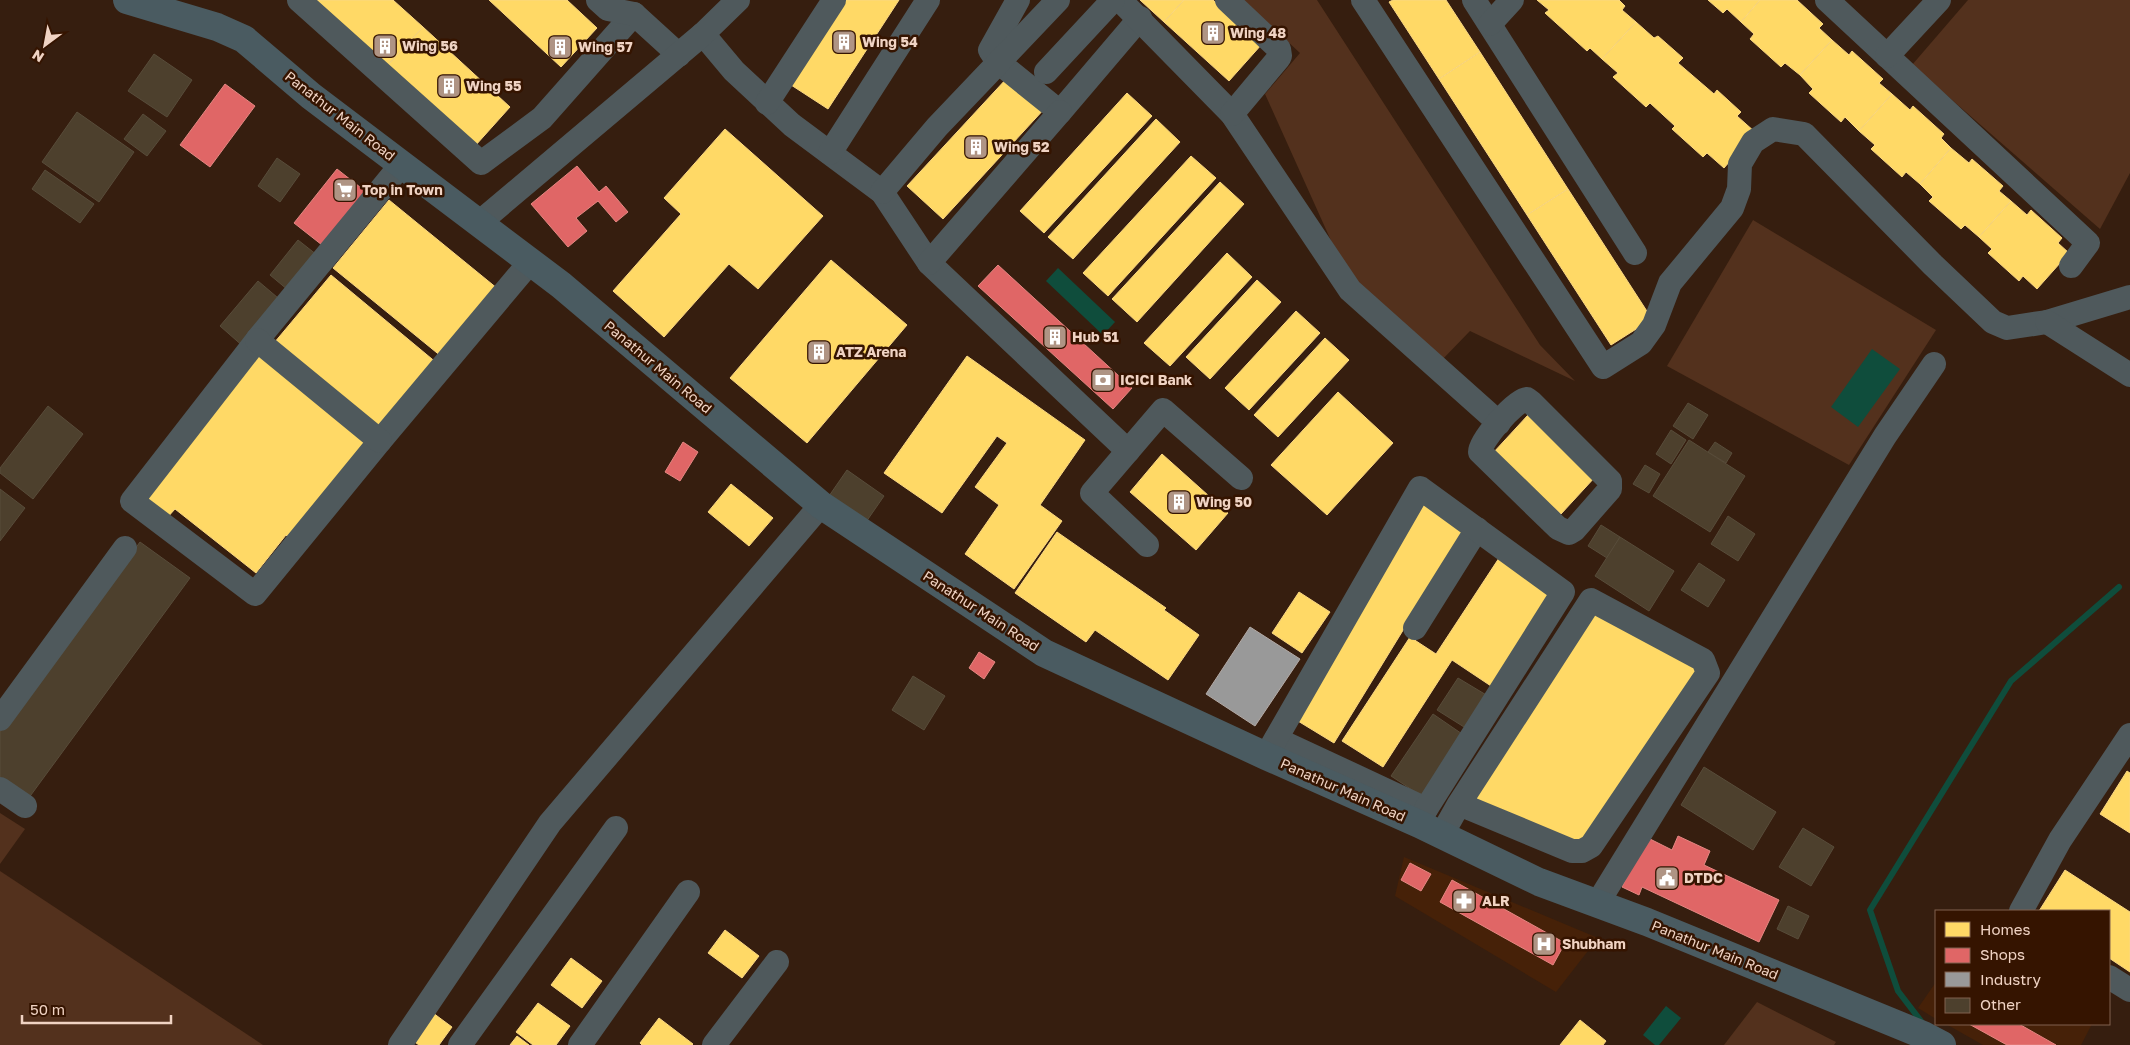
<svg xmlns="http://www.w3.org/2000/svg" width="2130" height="1045" font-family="'Golos Text',sans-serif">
	<rect width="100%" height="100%" fill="#361e0f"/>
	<g fill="#462108">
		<polygon points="1404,857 1598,938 1556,992 1395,896"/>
		<polygon points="1936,982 1936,1019 1918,1008"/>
		<polygon points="1946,1024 2092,1024 2081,1045 1983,1045"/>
	</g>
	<g fill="#53311d">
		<polygon points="1243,0 1317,0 1540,345 1575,381 1470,331 1439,363 1351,285 1265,94 1300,53"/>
		<polygon points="1968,0 2130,0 2130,173 2100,229 1912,65"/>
		<polygon points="1753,220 1936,330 1849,465 1667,366"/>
		<polygon points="0,813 25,829 0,864"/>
		<polygon points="0,871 263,1045 0,1045"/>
		<polygon points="1757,1002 1836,1042 1834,1045 1724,1045"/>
	</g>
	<g fill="#0f4d3c">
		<polygon points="1058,268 1115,322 1103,335 1046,281"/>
		<polygon points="1872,349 1900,369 1858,427 1831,407"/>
		<polygon points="1666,1006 1681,1018 1659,1045 1655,1045 1643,1035"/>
	</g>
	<g fill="#ffd966" stroke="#fad782">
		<polygon points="316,0 393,0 423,27 387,66"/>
		<polygon points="489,0 567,0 597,28 561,67"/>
		<polygon points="842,0 899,0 828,109 788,83"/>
		<polygon points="1140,0 1184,0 1164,22"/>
		<polygon points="1184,0 1213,0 1262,44 1229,81 1164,22"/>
		<polygon points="1393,0 1446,0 1480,52 1439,79 1389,2"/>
		<polygon points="1537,0 1619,0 1625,6 1622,10 1636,22 1602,59 1590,48 1587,51 1545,13 1549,10"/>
		<polygon points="1708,0 1760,0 1741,22 1727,9 1723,13"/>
		<polygon points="1760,0 1797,0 1823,24 1819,28 1832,40 1800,75 1785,63 1781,67 1750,39 1754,34 1741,22"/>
		<polygon points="1636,22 1654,38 1658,36 1683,58 1678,63 1714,94 1717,90 1741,112 1737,116 1755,132 1724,168 1707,153 1703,157 1672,129 1675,126 1650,103 1646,107 1613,77 1618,73 1602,59"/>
		<polygon points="423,27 510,107 475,146 387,66"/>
		<polygon points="1832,40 1849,55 1852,51 1883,79 1879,83 1892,94 1859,131 1845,117 1841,122 1809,93 1813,89 1800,75"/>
		<polygon points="1480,52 1568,189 1527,215 1439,79"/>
		<polygon points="1008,77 1046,107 943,219 907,186"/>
		<polygon points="1127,93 1152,116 1044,233 1020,211"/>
		<polygon points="1892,94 1910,110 1913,106 1944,134 1941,138 1951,148 1920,184 1906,172 1902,177 1871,149 1875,145 1859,131"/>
		<polygon points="1156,119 1180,142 1073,259 1048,237"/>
		<polygon points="725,129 823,216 758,289 729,264 664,337 613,291 681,214 664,198"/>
		<polygon points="1951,148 1969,163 1972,159 2003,186 1999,191 2011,201 1979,237 1965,225 1961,229 1929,201 1933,197 1920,184"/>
		<polygon points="1191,156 1216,178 1108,296 1083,273"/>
		<polygon points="1220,182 1244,204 1137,322 1112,299"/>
		<polygon points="1568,189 1652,319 1611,345 1527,215"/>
		<polygon points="389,200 498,289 442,357 333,268"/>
		<polygon points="2011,201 2027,215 2031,210 2062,238 2058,243 2069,253 2037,289 2023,276 2019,281 1988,253 1992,249 1979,237"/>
		<polygon points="1227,253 1252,277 1170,366 1144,343"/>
		<polygon points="831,260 907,325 807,443 730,378"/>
		<polygon points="331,275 438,364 381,432 274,343"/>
		<polygon points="1257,280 1281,302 1210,379 1186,357"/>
		<polygon points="1296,311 1320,333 1249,410 1225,388"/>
		<polygon points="1325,338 1349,360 1278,437 1254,415"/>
		<polygon points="260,349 368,439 288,537 286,535 256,573 175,509 166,519 140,499"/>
		<polygon points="967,356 1085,440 1040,505 1062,521 1014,589 965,554 999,505 975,487 1007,443 997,436 942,513 884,473"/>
		<polygon points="1338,392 1393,443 1327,515 1271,465"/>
		<polygon points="1528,415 1596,476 1561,514 1493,453"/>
		<polygon points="1162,454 1228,513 1196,550 1130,492"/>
		<polygon points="731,484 773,518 749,546 708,512"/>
		<polygon points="1425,503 1465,529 1334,743 1293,718"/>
		<polygon points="1057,532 1166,608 1164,610 1199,635 1168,680 1095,630 1086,642 1015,593"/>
		<polygon points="1501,555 1554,590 1491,686 1452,660 1383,767 1342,741 1410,637 1436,654"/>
		<polygon points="1299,592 1330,612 1302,653 1272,633"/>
		<polygon points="1595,605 1702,672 1583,844 1469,800"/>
		<polygon points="2127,771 2130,773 2130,833 2100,814"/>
		<polygon points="2065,870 2130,912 2130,972 2109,958 2109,911 2039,911"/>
		<polygon points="725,930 759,956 742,978 708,953"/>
		<polygon points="571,958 602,981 582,1008 551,985"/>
		<polygon points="538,1003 570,1026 556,1045 533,1045 516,1032"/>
		<polygon points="429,1010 452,1027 439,1045 419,1045 409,1038"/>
		<polygon points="659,1018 693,1044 692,1045 642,1045 640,1043"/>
		<polygon points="1580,1020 1606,1041 1603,1045 1560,1045"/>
		<polygon points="517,1036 529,1045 510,1045"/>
	</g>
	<g fill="#e06666" stroke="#e58782">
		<polygon points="225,84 255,106 210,167 180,145"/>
		<polygon points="577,166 599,192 606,186 628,212 616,222 598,201 576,218 587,231 568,247 531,204"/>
		<polygon points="337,169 365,191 322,245 294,223"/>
		<polygon points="998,265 1132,388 1113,409 978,286"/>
		<polygon points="683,442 698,452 680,481 665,472"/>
		<polygon points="979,652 995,662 984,679 969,668"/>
		<polygon points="1678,836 1710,851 1704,865 1779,900 1759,942 1642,887 1639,895 1622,887 1646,837 1672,850"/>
		<polygon points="1410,863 1431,874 1421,891 1401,880"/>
		<polygon points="1452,880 1565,943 1553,965 1440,902"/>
		<polygon points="1969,1024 2019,1024 2056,1045 2007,1045"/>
	</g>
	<polygon fill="#999" stroke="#b3aaa6" points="1250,627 1300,659 1255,726 1206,694"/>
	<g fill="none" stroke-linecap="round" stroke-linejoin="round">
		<polyline stroke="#0f4d3c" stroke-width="6" points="1924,1025 1898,991 1870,910 2011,681 2119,587"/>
	</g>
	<g fill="#4d402d" stroke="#584c3a">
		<polygon points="154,54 192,80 167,117 128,91"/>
		<polygon points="77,112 134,152 99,202 42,162"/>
		<polygon points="143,114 166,131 147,156 124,139"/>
		<polygon points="277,158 300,174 280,202 258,186"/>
		<polygon points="45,170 94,204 80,223 32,189"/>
		<polygon points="298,240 317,255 288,290 270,275"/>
		<polygon points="258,281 284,303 245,348 220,326"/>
		<polygon points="1688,403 1708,415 1693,439 1673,426"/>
		<polygon points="48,406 83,434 33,499 0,473 0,468"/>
		<polygon points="1671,430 1686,440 1671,464 1656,454"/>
		<polygon points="1689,440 1745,476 1710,532 1653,496"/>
		<polygon points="1715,442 1732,453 1726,463 1708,452"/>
		<polygon points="1645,465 1660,474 1649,493 1633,484"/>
		<polygon points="847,470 884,496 866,522 829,496"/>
		<polygon points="0,489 25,508 0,541"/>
		<polygon points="1728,516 1755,534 1738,561 1711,544"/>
		<polygon points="1601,525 1620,537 1607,558 1588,546"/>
		<polygon points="1620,537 1674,571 1649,611 1595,576"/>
		<polygon points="140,542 190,578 28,799 0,778 0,732"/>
		<polygon points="1699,563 1725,580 1708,607 1681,590"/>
		<polygon points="913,676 945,696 924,730 892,710"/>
		<polygon points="1458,678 1493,699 1472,732 1437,710"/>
		<polygon points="1433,714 1468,738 1426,799 1391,776"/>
		<polygon points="1704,767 1776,812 1753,850 1681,805"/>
		<polygon points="1803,828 1834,847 1811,886 1779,867"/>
		<polygon points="1788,906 1809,916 1798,939 1777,929"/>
	</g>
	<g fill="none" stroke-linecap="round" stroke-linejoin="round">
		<g stroke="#4f595c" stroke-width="24">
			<polyline points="299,0 481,163 542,118 634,14"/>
			<polyline points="598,0 608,9 634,14 679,55"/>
			<polyline points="1018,0 990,50 998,62 1060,112 1140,18"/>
			<polyline points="1120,0 1232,114 1350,290 1499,423"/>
			<polyline points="1227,0 1279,49 1280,56 1278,59 1232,114"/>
			<polyline points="1363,0 1603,367 1641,343 1654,325 1670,283 1732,208 1739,189 1740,164 1753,142 1773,129 1804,134 1933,265 1993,322 2007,328 2047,322 2130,297"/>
			<polyline points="1474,0 1635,253"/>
			<polyline points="1827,0 2088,243 2071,266"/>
			<polyline points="1490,24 1512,0"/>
			<polyline points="703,34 734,71 792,125 882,192 929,263 1128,451"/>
			<polyline points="1887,56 1939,0"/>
			<polyline points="1046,72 1113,0"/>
			<polyline points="767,103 834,0"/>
			<polyline points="830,153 928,0"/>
			<polyline points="402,164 257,340 132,501 255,594 380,441 531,261"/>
			<polyline points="882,192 937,127 1058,0"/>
			<polyline points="480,222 703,34 738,0"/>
			<polyline points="929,263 1060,112"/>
			<polyline points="2047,322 2130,375"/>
			<polyline points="257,340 380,441"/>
			<path d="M 1527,399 L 1531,402 L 1610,481 L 1610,489 L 1574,530 L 1569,533 L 1558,528 L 1480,452 C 1480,441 1515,400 1527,399 Z"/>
			<polyline points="1147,545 1092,493 1163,410 1241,478"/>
			<polyline points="1415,628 1477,529"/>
			<polyline points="0,719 125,548"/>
			<polyline points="1276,739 1426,809"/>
			<polyline points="1266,756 1420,488 1563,592 1426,809 1419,824"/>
			<polyline points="0,789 25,806"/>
			<polyline points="1441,836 1459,804 1591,600 1703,660 1708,673 1591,846 1582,851 1572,851 1459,804"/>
			<polyline points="1597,904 1885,436 1934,364"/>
			<polyline points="2021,911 2060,840 2130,735"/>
			<polyline points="2109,977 2130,990"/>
			<polyline points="400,1045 550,823 821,505"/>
			<polyline points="460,1045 616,828"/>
			<polyline points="580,1045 688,892"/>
			<polyline points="714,1045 777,962"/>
		</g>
		<polyline stroke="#4a5b61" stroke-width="28" points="127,0 217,27 244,39 311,96 561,285 821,505 1044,653 1266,756 1419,824 1539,882 1647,922 1923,1035 1942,1045"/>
	</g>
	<defs>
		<g id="building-square" transform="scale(1.25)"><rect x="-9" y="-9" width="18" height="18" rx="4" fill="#af9484" stroke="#351400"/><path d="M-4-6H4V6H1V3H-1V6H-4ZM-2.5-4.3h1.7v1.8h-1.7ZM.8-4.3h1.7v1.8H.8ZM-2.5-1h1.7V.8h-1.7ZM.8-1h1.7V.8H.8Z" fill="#fff"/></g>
		<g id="supermarket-square" transform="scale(1.25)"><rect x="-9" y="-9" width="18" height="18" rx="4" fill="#af9484" stroke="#351400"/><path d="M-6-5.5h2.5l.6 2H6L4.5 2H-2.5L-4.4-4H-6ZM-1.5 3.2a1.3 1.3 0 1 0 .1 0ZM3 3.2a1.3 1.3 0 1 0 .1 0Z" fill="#fff"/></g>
		<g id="bank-square" transform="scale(1.25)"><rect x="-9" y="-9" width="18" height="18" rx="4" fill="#af9484" stroke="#351400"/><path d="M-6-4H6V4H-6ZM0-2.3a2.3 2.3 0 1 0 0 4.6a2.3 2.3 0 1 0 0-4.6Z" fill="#fff"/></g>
		<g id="civic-square" transform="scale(1.25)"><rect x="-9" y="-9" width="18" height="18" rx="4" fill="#af9484" stroke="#351400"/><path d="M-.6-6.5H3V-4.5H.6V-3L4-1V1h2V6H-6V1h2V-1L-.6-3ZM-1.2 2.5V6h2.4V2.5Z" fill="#fff"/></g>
		<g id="pharmacy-square" transform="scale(1.25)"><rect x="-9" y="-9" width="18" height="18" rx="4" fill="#af9484" stroke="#351400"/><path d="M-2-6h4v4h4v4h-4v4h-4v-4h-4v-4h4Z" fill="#fff"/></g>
		<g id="hospital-square" transform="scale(1.25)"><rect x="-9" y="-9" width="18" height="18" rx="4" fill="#af9484" stroke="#351400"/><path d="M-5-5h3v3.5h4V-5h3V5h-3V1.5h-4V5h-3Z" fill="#fff"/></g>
	</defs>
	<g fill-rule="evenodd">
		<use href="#building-square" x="1213" y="33"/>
		<use href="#building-square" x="844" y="42"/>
		<use href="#building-square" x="385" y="46"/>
		<use href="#building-square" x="560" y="47"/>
		<use href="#building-square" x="449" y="86"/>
		<use href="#building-square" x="976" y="147"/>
		<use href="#supermarket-square" x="345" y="190"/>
		<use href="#building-square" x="1055" y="337"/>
		<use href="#building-square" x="819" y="352"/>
		<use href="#bank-square" x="1103" y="380"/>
		<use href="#building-square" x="1179" y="502"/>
		<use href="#civic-square" x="1667" y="878"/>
		<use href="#pharmacy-square" x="1464" y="901"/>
		<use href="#hospital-square" x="1544" y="944"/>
	</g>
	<g text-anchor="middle" stroke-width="5" stroke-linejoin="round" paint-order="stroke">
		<g font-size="14" font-weight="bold" fill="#f0d3c3" stroke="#351400" text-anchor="start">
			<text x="1230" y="38">Wing 48</text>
			<text x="862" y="47">Wing 54</text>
			<text x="402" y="51">Wing 56</text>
			<text x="578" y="52">Wing 57</text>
			<text x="466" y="91">Wing 55</text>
			<text x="994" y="152">Wing 52</text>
			<text x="362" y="195">Top in Town</text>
			<text x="1072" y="342">Hub 51</text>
			<text x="836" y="357">ATZ Arena</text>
			<text x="1120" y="385">ICICI Bank</text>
			<text x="1196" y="507">Wing 50</text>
			<text x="1684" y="883">DTDC</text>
			<text x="1482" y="906">ALR</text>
			<text x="1562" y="949">Shubham</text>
		</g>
		<g font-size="14" fill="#f0d3c3" stroke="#351400">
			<text transform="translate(340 116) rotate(38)" y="5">Panathur Main Road</text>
			<text transform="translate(658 367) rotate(40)" y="5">Panathur Main Road</text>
			<text transform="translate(981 611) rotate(33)" y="5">Panathur Main Road</text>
			<text transform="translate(1343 790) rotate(24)" y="5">Panathur Main Road</text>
			<text transform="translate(1715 950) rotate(22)" y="5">Panathur Main Road</text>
		</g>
	</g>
	<rect x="1935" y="910" width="175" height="115" fill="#351400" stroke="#80604e"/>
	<rect x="1945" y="922" width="25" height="15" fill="#ffd966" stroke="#80604e"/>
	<text x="1980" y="935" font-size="15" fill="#f0d3c3">Homes</text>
	<rect x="1945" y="948" width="25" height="15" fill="#e06666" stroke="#80604e"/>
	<text x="1980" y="960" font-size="15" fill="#f0d3c3">Shops</text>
	<rect x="1945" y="972" width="25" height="15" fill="#999999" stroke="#80604e"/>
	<text x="1980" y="985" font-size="15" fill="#f0d3c3">Industry</text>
	<rect x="1945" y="998" width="25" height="15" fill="#4d402d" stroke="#80604e"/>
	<text x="1980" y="1010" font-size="15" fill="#f0d3c3">Other</text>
	<g transform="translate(45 45) rotate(212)" stroke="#351400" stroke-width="4" paint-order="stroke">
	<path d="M0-4L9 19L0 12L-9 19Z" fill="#f0d3c3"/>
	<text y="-8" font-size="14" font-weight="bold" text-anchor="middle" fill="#f0d3c3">N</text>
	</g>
	<path d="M22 1015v8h149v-8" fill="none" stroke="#f0d3c3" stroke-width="2.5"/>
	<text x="30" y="1015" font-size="15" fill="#f0d3c3" stroke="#351400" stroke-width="4" paint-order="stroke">50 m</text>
</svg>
